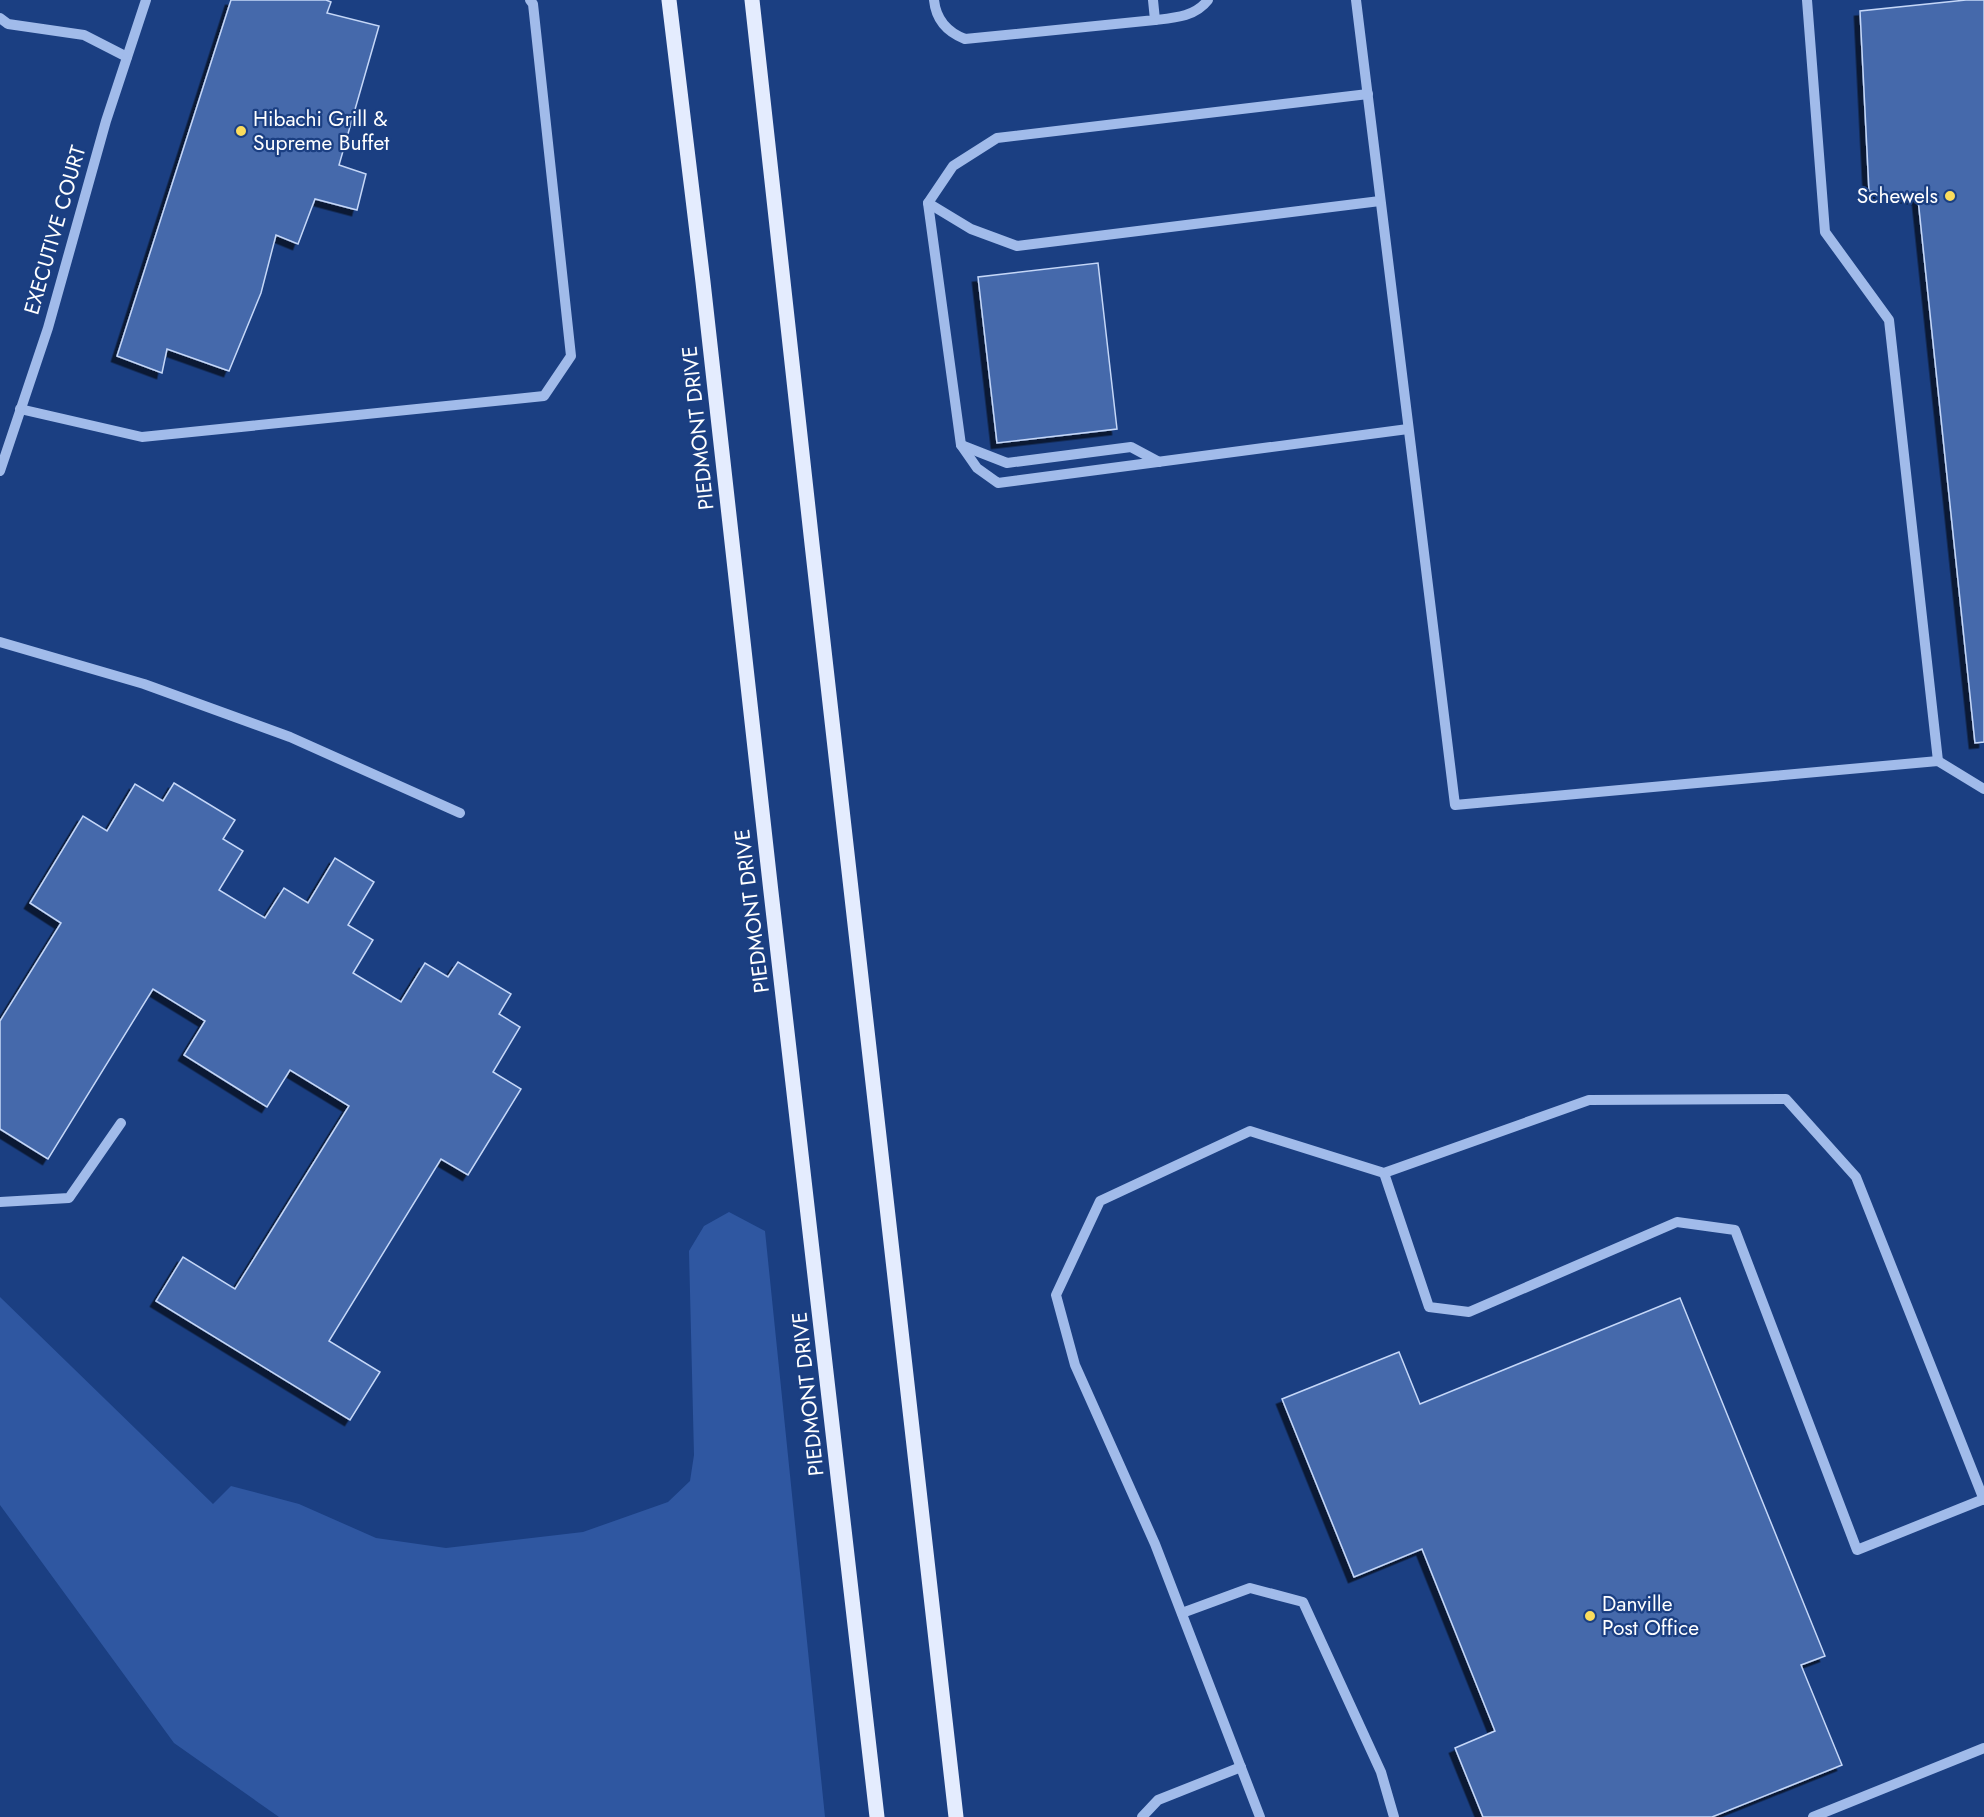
<svg xmlns="http://www.w3.org/2000/svg" width="1984" height="1817" font-family="Jost,sans-serif">
	<defs>
		<filter id="shadow"><feDropShadow dx="-5.5" dy="5.5" stdDeviation="0" flood-color="#0009"/></filter>
	</defs>
	<rect width="100%" height="100%" fill="#1b3f82"/>
	<polygon fill="#2f57a1" points="729,1212 765,1231 825,1817 279,1817 174,1743 0,1505 0,1297 213,1504 231,1486 299,1504 376,1538 446,1548 583,1532 668,1502 690,1481 694,1455 689,1251 704,1226"/>
	<g fill="#4469ab" stroke="#c5d7f8" stroke-width="1.5" filter="url(#shadow)">
		<polygon points="231,0 326,0 331,2 327,13 379,26 339,165 366,174 357,210 315,199 298,244 276,235 261,293 229,371 167,349 162,373 117,356"/>
		<polygon points="1966,0 1984,0 1984,742 1975,743 1918,199 1869,191 1860,11"/>
		<polygon points="1098,263 1117,429 997,443 978,277"/>
		<polygon points="174,783 235,820 223,839 243,851 219,890 265,918 284,888 308,903 335,858 374,882 348,925 373,940 353,973 401,1002 425,963 448,977 458,962 511,994 499,1014 520,1027 493,1072 521,1089 468,1175 441,1159 329,1341 380,1372 350,1420 156,1301 183,1257 235,1289 349,1106 290,1070 267,1107 184,1055 205,1021 153,989 48,1159 0,1129 0,1021 61,923 30,903 83,816 107,831 135,784 163,801"/>
		<polygon points="1680,1298 1825,1656 1801,1665 1842,1765 1712,1817 1483,1817 1455,1748 1495,1731 1422,1549 1354,1577 1282,1399 1399,1352 1420,1404"/>
	</g>
	<g fill="none" stroke-linecap="round" stroke-linejoin="round">
		<g stroke="#a1bbea" stroke-width="10">
			<path d="M 934,0 C 936,20 947,32 965,39 L 1155,20 L 1153,0"/>
			<polyline points="1356,0 1455,805 1938,761 1984,789"/>
			<polyline points="1807,0 1825,232 1889,320 1938,761"/>
			<polyline points="0,18 8,24 84,35 127,57"/>
			<path d="M 1155,20 C 1174,18 1195,17 1208,0"/>
			<polyline points="1368,94 997,138 953,166 928,203 961,445 977,468 998,483 1408,429"/>
			<polyline points="928,203 971,229 1017,246 1380,201"/>
			<polyline points="20,409 142,437 544,396 571,356 533,4 530,0"/>
			<polyline points="961,445 1007,463 1131,447 1159,462"/>
			<polyline points="0,471 48,328 106,121 146,0"/>
			<polyline points="0,642 144,684 290,737 460,813"/>
			<polyline points="1384,1173 1429,1307 1469,1312 1677,1222 1735,1230 1857,1550 1984,1499"/>
			<polyline points="0,1202 69,1198 121,1123"/>
			<polyline points="1182,1613 1250,1588 1303,1602 1381,1772 1394,1817"/>
			<polyline points="1142,1817 1158,1800 1241,1767"/>
			<polyline points="1260,1817 1155,1544 1075,1365 1056,1295 1100,1201 1250,1131 1384,1173 1589,1100 1786,1099 1856,1177 1984,1500"/>
			<polyline points="1813,1817 1984,1748"/>
		</g>
		<g stroke="#e4ecfe" stroke-width="15">
			<polyline points="669,0 703,282 771,892 877,1817"/>
			<polyline points="752,0 812,544 956,1817"/>
		</g>
	</g>
	<g fill="#fbdc5d" stroke="#1b3f82" stroke-width="2">
		<circle cx="241" cy="131" r="6"/>
		<circle cx="1950" cy="196" r="6"/>
		<circle cx="1590" cy="1616" r="6"/>
	</g>
	<g text-anchor="middle" stroke-width="4.5" stroke-linejoin="round" paint-order="stroke">
		<g font-size="21" fill="#fff" stroke="#1b3f82" text-anchor="start">
			<text x="253" y="126">Hibachi Grill &amp;<tspan x="253" dy="24">Supreme Buffet</tspan></text>
			<text x="1938" y="203" text-anchor="end">Schewels</text>
			<text x="1602" y="1611">Danville<tspan x="1602" dy="24">Post Office</tspan></text>
		</g>
		<g font-size="21" fill="#fff" stroke="#1b3f82">
			<text transform="translate(55 230) rotate(-74)" y="7">EXECUTIVE COURT</text>
			<text transform="translate(698 428) rotate(-96)" y="7">PIEDMONT DRIVE</text>
			<text transform="translate(752 911) rotate(-97)" y="7">PIEDMONT DRIVE</text>
			<text transform="translate(808 1394) rotate(-96)" y="7">PIEDMONT DRIVE</text>
		</g>
	</g>
</svg>
